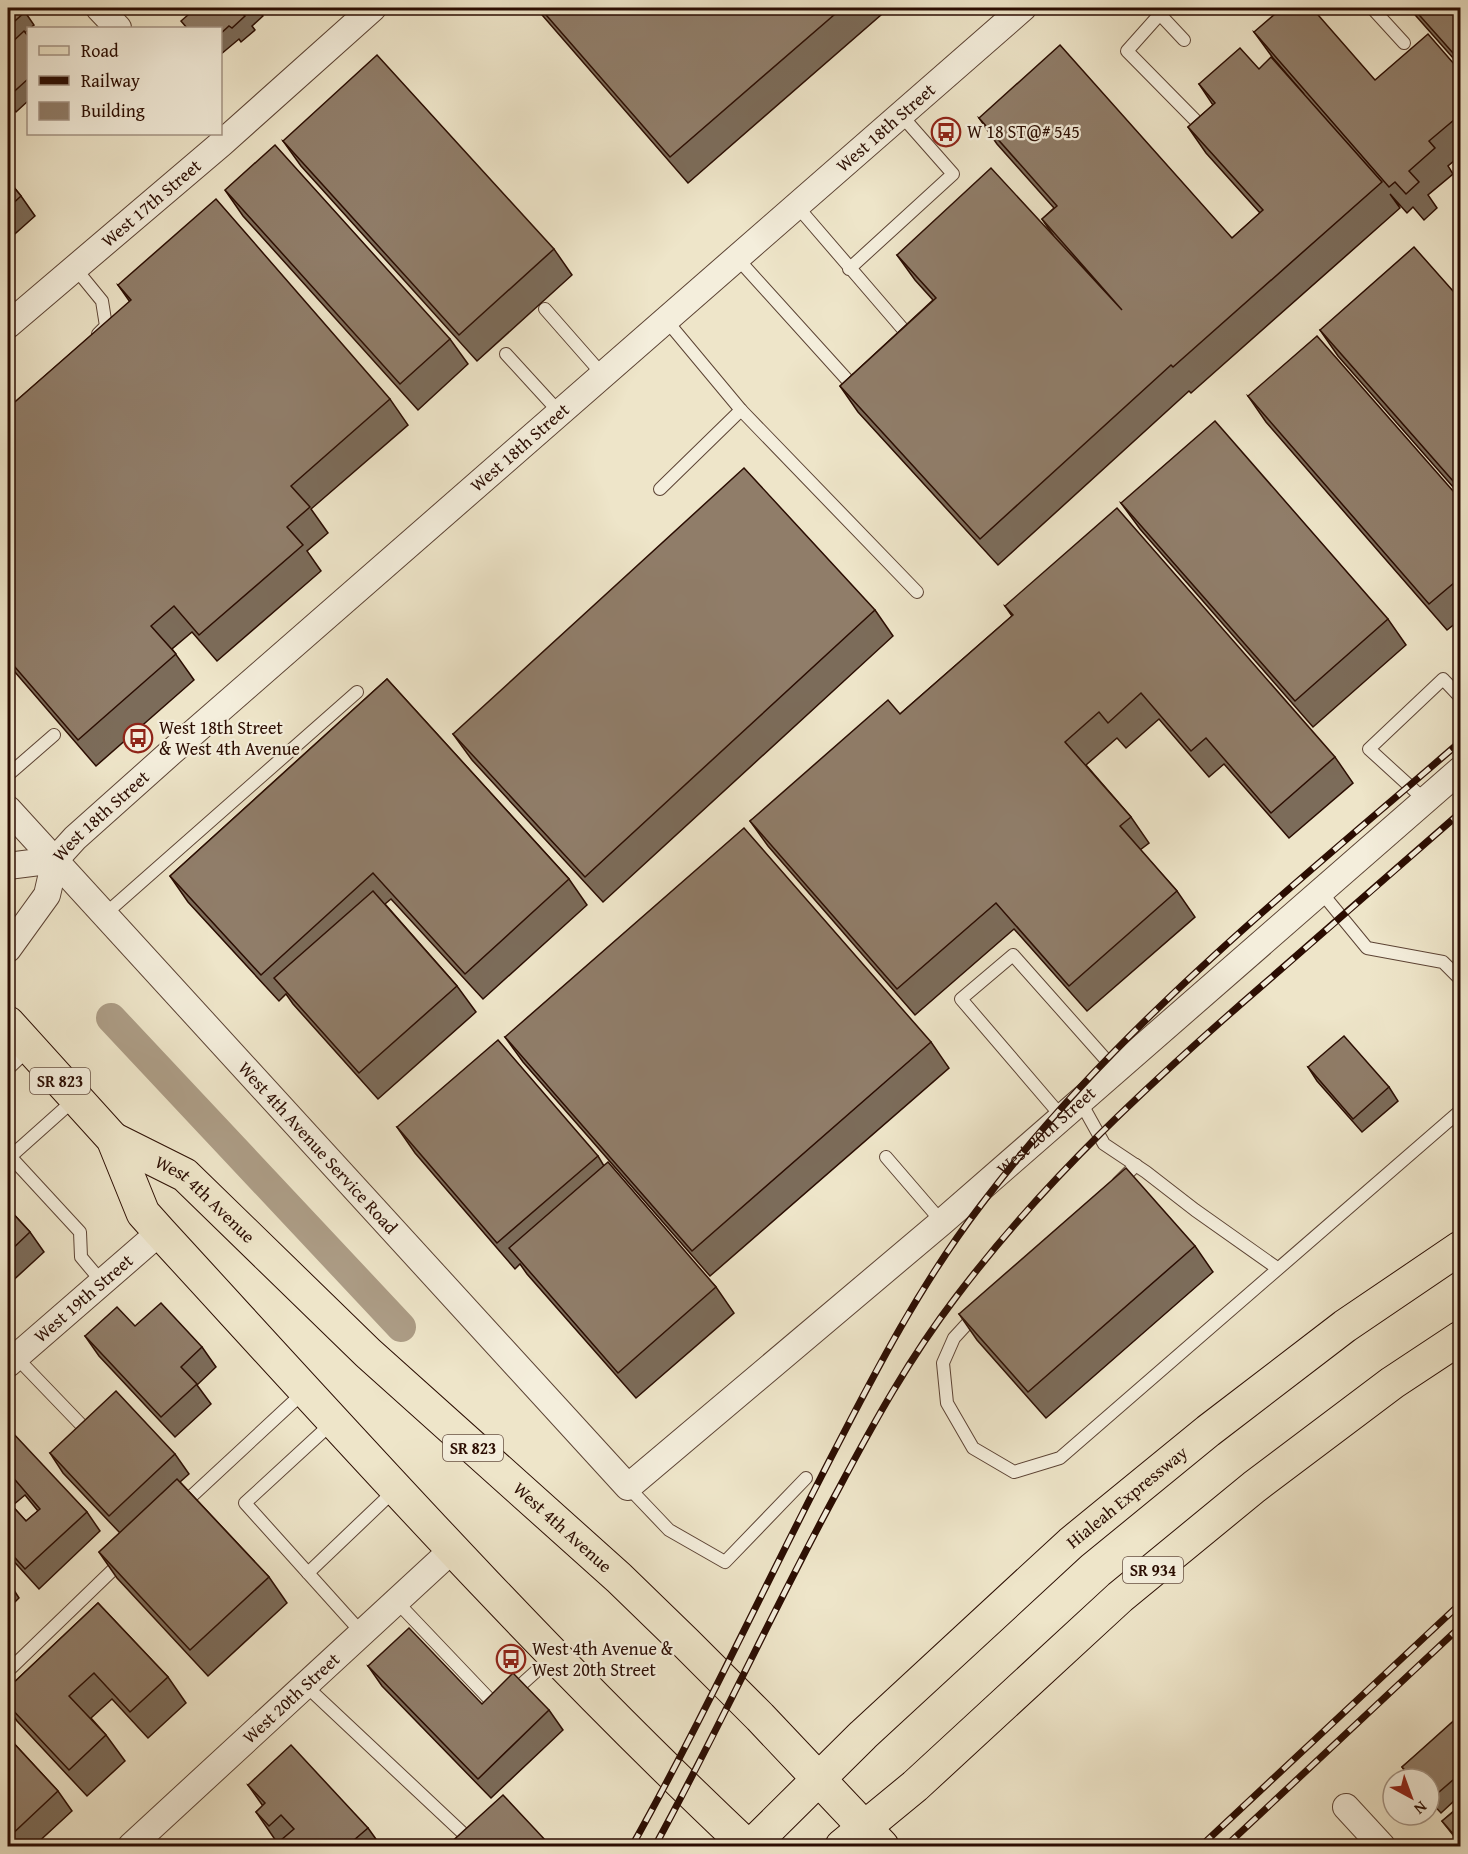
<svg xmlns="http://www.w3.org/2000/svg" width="1468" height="1854" font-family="'Gentium Book Plus',serif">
	<rect width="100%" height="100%" fill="#eee5c9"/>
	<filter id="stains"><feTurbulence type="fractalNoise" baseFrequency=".00333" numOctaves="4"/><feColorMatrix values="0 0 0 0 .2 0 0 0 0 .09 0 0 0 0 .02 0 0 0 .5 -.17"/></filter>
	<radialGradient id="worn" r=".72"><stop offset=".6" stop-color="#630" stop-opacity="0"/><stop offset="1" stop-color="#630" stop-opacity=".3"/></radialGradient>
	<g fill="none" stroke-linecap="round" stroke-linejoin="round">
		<polyline stroke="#ac9c85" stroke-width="30" points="111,1018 401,1327"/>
		<g stroke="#5c4334" stroke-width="14">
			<g id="service">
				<polyline points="1154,8 1184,40"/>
				<polyline points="1372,8 1404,43"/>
				<polyline points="1160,14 1127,51 1197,122"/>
				<polyline points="796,205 908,335 902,340"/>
				<polyline points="737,258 851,384 857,379"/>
				<polyline points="75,268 102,301 106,326 98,334"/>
				<polyline points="849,269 953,174 901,115"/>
				<polyline points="545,309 603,375"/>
				<polyline points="666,320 741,410 917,592"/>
				<polyline points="506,354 560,413"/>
				<polyline points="660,489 741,410"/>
				<polyline points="8,775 54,735"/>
				<polyline points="1426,801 1369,749 1443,679 1460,697"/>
				<polyline points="1321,892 1367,948 1443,962 1460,979"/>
				<polyline points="104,915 357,692"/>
				<polyline points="8,1069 29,1049"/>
				<polyline points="1080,1101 1104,1144 1146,1172 1195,1210 1277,1268"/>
				<polyline points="1062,1117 961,999 1013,955 1116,1071"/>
				<polyline points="8,1154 80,1232 81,1257 102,1282"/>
				<polyline points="10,1157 75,1099"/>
				<polyline points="886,1157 942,1222"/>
				<polyline points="1118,1183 1136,1165"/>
				<polyline points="977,1313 954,1338 943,1363 947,1403 973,1448 1014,1472 1060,1458 1460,1111"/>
				<polyline points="15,1356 91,1435"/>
				<polyline points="332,1423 245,1503 362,1633"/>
				<polyline points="628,1487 669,1530 725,1562 806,1478"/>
				<polyline points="181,1506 305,1391"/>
				<polyline points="308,1573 396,1489"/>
				<polyline points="396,1601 496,1706 499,1704"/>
				<polyline points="8,1671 122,1561"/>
				<polyline points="305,1685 468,1838 459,1846"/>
				<polyline points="512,1693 553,1656"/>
			</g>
		</g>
		<g stroke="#5c4334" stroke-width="28">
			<g id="minor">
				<polyline points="99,8 118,28"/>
				<path id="s1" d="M 8,325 L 222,143 L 373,8"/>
				<path id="s2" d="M 8,809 L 628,1487 L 942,1222 L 1460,770"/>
				<path id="s3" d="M 8,866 L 55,860 L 75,838 L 169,754 L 1023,8"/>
				<polyline points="8,949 47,895 55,860"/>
				<path id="s4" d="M 8,1364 L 160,1232"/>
				<polyline points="1346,1807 1382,1846"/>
				<path id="s5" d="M 131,1846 L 452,1550"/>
			</g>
		</g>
		<g stroke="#2b0d02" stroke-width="35">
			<g id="primary">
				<path d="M 8,1023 L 113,1139 L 143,1213 L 160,1232 C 352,1441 541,1652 747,1846"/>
				<path id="s6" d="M 113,1139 L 185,1175 L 368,1353 L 619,1578 L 686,1643 L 760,1717 L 882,1846"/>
				<path id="s7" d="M 751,1846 L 863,1735 L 1071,1543 L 1208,1431 L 1345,1326 L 1460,1248"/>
				<polyline points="842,1846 915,1786 1120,1597 1254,1487 1392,1383 1460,1338"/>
			</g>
		</g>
		<use href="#service" stroke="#f4eedc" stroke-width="12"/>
		<use href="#minor" stroke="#f4eedc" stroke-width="26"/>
		<use href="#primary" stroke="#eee5c9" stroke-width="33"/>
		<g stroke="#2b0d02" stroke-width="7">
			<g id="rail">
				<path d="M 632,1846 C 699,1726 758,1600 821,1477 C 869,1384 917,1288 981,1205 C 1116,1026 1293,887 1460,742"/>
				<path d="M 655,1846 C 719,1729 774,1608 838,1490 C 873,1424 910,1357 956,1297 C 1045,1179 1153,1080 1264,984 C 1330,927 1395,870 1460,813"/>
				<polyline points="1201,1846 1460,1604"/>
				<polyline points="1226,1846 1460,1627"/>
			</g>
		</g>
		<use href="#rail" stroke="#f4eedc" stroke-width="4.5" stroke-dasharray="14" stroke-linecap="butt"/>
	</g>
	<g fill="#7c6c5a" stroke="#2b0d02" stroke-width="1.5" fill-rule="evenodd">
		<polygon points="8,8 25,12 34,25 30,28 28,28 28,30 25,33 28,36 28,101 16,112 8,102"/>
		<polygon points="196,8 257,8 263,16 252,26 255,30 241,42 239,39 220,55 220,28"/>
		<polygon points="536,8 889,8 688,183"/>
		<polygon points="1409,8 1461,8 1461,67"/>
		<polygon points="1254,32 1375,80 1461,72 1461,155 1448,166 1453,174 1428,195 1437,208 1424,220 1413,207 1407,213 1390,194 1400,208 1191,393 1189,391 998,565 858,412 840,386 933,300 915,280 897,255 1053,235 1042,219 1054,208 997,144 979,118 1232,238 1260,213 1206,153 1188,127 1213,105 1199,84 1259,69 1304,94 1273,58"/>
		<polygon points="283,141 554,249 572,275 477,361 301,166"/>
		<polygon points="8,180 21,196 35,216 8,240"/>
		<polygon points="225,190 450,339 468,364 418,410 243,216"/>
		<polygon points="118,285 390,399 408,425 311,509 328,533 307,551 321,571 217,661 192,632 172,649 194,680 96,766 8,664 8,408 130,302"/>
		<polygon points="1461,300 1461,496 1338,356 1320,330"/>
		<polygon points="1248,396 1461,500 1461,619 1447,630 1266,422"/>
		<polygon points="1121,503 1388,619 1406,645 1313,727 1140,529"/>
		<polygon points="1005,606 1335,757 1353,783 1289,838 1224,764 1209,777 1159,719 1126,748 1117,738 1086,765 1131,817 1149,843 1140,850 1177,891 1195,917 1087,1011 1014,929 915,1015 768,846 750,821 900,714 1012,616"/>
		<polygon points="875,610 893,636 603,902 472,760 453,734"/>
		<polygon points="387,679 569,879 587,905 483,999 391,899 385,904 457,986 476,1012 378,1099 293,1004 286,994 279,1001 188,902 170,876"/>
		<polygon points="505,1037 931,1042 949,1068 710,1276 523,1062"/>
		<polygon points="1308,1067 1389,1087 1398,1101 1362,1132 1317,1081"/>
		<polygon points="397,1127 598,1156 604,1166 716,1287 734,1313 636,1398 527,1274 520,1264 515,1269 415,1153"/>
		<polygon points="8,1208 30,1232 44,1252 8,1285"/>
		<polygon points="1195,1246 1213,1272 1046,1418 977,1340 959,1314"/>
		<polygon points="135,1326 202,1347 216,1367 197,1385 211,1404 175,1437 99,1356 85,1336"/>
		<path d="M 8,1434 L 87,1512 L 100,1531 L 39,1589 L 8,1555 ZM 25,1495 L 38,1511 L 26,1521 L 12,1506 Z"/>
		<polygon points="50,1453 175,1454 189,1474 180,1482 269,1577 287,1603 208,1676 117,1578 99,1552 120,1533 63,1473"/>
		<polygon points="8,1581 19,1598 8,1609"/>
		<polygon points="98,1603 168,1677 186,1703 148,1738 112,1699 91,1718 106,1735 125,1761 87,1796 17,1721 8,1708 8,1688"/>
		<polygon points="368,1666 482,1704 549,1710 563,1730 491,1798 382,1686"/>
		<polygon points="1461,1717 1461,1845 1442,1821 1457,1808 1453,1802 1441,1813 1429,1800 1429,1779 1410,1779 1402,1767"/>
		<polygon points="8,1737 58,1791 72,1811 34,1846 8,1846 8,1790 11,1787 8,1784"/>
		<polygon points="248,1785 368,1828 381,1846 274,1846 278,1843 274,1838 256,1812 263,1806"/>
	</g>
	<g fill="#907d69" stroke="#2b0d02" stroke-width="1.5">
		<polygon points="8,8 21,8 25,12 8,27"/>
		<polygon points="196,8 248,8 242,13 245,16 232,28 229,26 220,34 220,28 187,28 181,21"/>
		<polygon points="540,8 842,8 670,157"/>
		<polygon points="1282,8 1312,8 1375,80 1428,34 1461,72 1461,114 1429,141 1435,148 1409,171 1419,182 1406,194 1395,182 1389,187 1254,32"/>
		<polygon points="1413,8 1461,8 1461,62"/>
		<polygon points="24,31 28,36 28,79 8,97 8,46"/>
		<polygon points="1060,45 1232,238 1263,210 1188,127 1215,103 1199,84 1240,48 1259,69 1271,57 1382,182 1173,367 1171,365 980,539 840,386 936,298 897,255 991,168 1122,310 1042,219 1057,206 979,118"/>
		<polygon points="377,55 554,249 459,335 283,141"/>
		<polygon points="275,145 450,339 400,384 225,190"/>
		<polygon points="8,180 21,196 8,208"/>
		<polygon points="216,199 390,399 291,486 310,507 287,527 303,545 199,635 174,606 151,626 176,654 78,740 8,659 8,408 131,300 118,285"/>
		<polygon points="1414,247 1461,300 1461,490 1320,330"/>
		<polygon points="1317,336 1461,500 1461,577 1429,604 1248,396"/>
		<polygon points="1215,421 1388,619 1295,701 1121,503"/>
		<polygon points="744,468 875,610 585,877 453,734"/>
		<polygon points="1117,508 1335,757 1271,813 1206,738 1191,751 1141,693 1108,723 1099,712 1065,742 1131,817 1120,826 1177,891 1069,986 996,903 897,989 750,821 888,700 900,714 1013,615 1005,606"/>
		<polygon points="387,679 569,879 465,974 373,873 261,975 170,876"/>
		<polygon points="744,828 931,1042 692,1251 505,1037"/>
		<polygon points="373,891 457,986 359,1073 274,978"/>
		<polygon points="1344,1036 1389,1087 1353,1119 1308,1067"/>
		<polygon points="498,1040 598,1156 497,1243 397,1127"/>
		<polygon points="608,1162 716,1287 618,1373 509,1248"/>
		<polygon points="1126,1168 1195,1246 1028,1392 959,1314"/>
		<polygon points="8,1208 30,1232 8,1253"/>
		<polygon points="161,1303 202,1347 181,1367 197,1384 161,1417 85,1336 117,1307 135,1326"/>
		<polygon points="116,1391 175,1454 109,1516 50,1453"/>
		<polygon points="11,1431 87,1512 25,1569 8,1550 8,1501 26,1521 40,1509 11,1475 8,1478 8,1434"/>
		<polygon points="177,1479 269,1577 190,1650 99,1552"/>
		<polygon points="98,1603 168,1677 130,1712 94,1673 69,1696 106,1735 69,1770 8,1705 8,1688"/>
		<polygon points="409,1628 482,1704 513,1673 549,1710 478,1779 368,1666"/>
		<polygon points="1459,1716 1461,1717 1461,1773 1431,1799 1429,1797 1429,1779 1413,1779 1402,1767"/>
		<polygon points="8,1737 58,1791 8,1838 8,1790 13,1785 8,1779"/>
		<polygon points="291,1745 368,1828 347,1846 274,1846 294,1829 281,1815 269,1826 256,1812 265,1803 248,1785"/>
		<polygon points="503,1795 548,1843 546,1846 447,1846"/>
		<polygon points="1461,1795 1461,1843 1442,1821 1458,1808 1453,1802"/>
	</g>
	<defs>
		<g id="bus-ring" transform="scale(1.5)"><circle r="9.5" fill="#f4eedc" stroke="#8f2418" stroke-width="1.5"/><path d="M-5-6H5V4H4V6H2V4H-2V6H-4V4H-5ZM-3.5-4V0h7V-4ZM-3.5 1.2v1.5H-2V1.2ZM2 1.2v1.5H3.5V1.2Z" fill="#8f2418"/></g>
	</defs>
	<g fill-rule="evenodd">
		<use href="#bus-ring" x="946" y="132"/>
		<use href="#bus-ring" x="138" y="738"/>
		<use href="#bus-ring" x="511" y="1659"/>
	</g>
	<g text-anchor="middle" stroke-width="4.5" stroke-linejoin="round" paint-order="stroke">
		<g fill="#f4eedc" stroke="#675043" stroke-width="1.5">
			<rect x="30" y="1068" width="60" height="26" rx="4.5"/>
			<rect x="443" y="1435" width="60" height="26" rx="4.5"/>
			<rect x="1123" y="1557" width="60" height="26" rx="4.5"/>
		</g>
		<g font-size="16" font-weight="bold" fill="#2b0d02">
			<text x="60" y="1087">SR 823</text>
			<text x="473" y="1454">SR 823</text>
			<text x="1153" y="1576">SR 934</text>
		</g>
		<g font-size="18" fill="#2b0d02" stroke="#f4eedc">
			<text dy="6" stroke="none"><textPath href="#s3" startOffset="1155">West 18th Street</textPath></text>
			<text dy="6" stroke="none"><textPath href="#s1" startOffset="188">West 17th Street</textPath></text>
			<text dy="6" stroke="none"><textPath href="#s3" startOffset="669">West 18th Street</textPath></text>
			<text dy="6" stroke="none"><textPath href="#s3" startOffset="111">West 18th Street</textPath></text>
			<text dy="6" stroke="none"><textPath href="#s2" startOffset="1468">West 20th Street</textPath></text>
			<text dy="6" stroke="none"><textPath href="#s2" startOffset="459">West 4th Avenue Service Road</textPath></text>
			<text dy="6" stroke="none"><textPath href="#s6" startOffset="111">West 4th Avenue</textPath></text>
			<text dy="6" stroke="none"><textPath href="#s4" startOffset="100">West 19th Street</textPath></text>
			<text dy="6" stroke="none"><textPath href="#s7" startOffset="513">Hialeah Expressway</textPath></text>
			<text dy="6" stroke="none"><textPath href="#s6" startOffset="597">West 4th Avenue</textPath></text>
			<text dy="6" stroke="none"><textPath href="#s5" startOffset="218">West 20th Street</textPath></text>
		</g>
		<g font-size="18" fill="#2b0d02" stroke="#f4eedc" text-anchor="start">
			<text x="967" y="138">W 18 ST@# 545</text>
			<text x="159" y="734">West 18th Street<tspan x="159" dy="21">&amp; West 4th Avenue</tspan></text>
			<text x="532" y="1655">West 4th Avenue &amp;<tspan x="532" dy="21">West 20th Street</tspan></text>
		</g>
	</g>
	<rect width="1468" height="1854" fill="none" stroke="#eee5c9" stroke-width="30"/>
	<rect x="9" y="9" width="1450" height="1836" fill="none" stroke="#2b0d02" stroke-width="3"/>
	<rect x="15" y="15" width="1438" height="1824" fill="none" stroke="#2b0d02" stroke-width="1.5"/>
	<rect x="27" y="27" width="195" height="108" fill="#f4eedc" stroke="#a49485" stroke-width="1.5"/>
	<rect x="39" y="46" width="30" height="9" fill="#eee5c9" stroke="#a49485" stroke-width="1.5"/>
	<text x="81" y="57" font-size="18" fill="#2b0d02">Road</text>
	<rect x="39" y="76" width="30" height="9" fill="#2b0d02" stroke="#a49485" stroke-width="1.5"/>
	<text x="81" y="87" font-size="18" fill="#2b0d02">Railway</text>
	<rect x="39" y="102" width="30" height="18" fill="#907d69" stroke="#a49485" stroke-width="1.5"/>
	<text x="81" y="117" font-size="18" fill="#2b0d02">Building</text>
	<g transform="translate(1411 1797) rotate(139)"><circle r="28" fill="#f4eedc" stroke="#a49485" stroke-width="1.5"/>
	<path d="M0-4.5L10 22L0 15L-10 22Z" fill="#8f2418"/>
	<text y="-9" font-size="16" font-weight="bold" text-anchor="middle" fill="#2b0d02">N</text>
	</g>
	<rect width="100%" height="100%" filter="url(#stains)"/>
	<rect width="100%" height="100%" fill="url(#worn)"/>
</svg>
